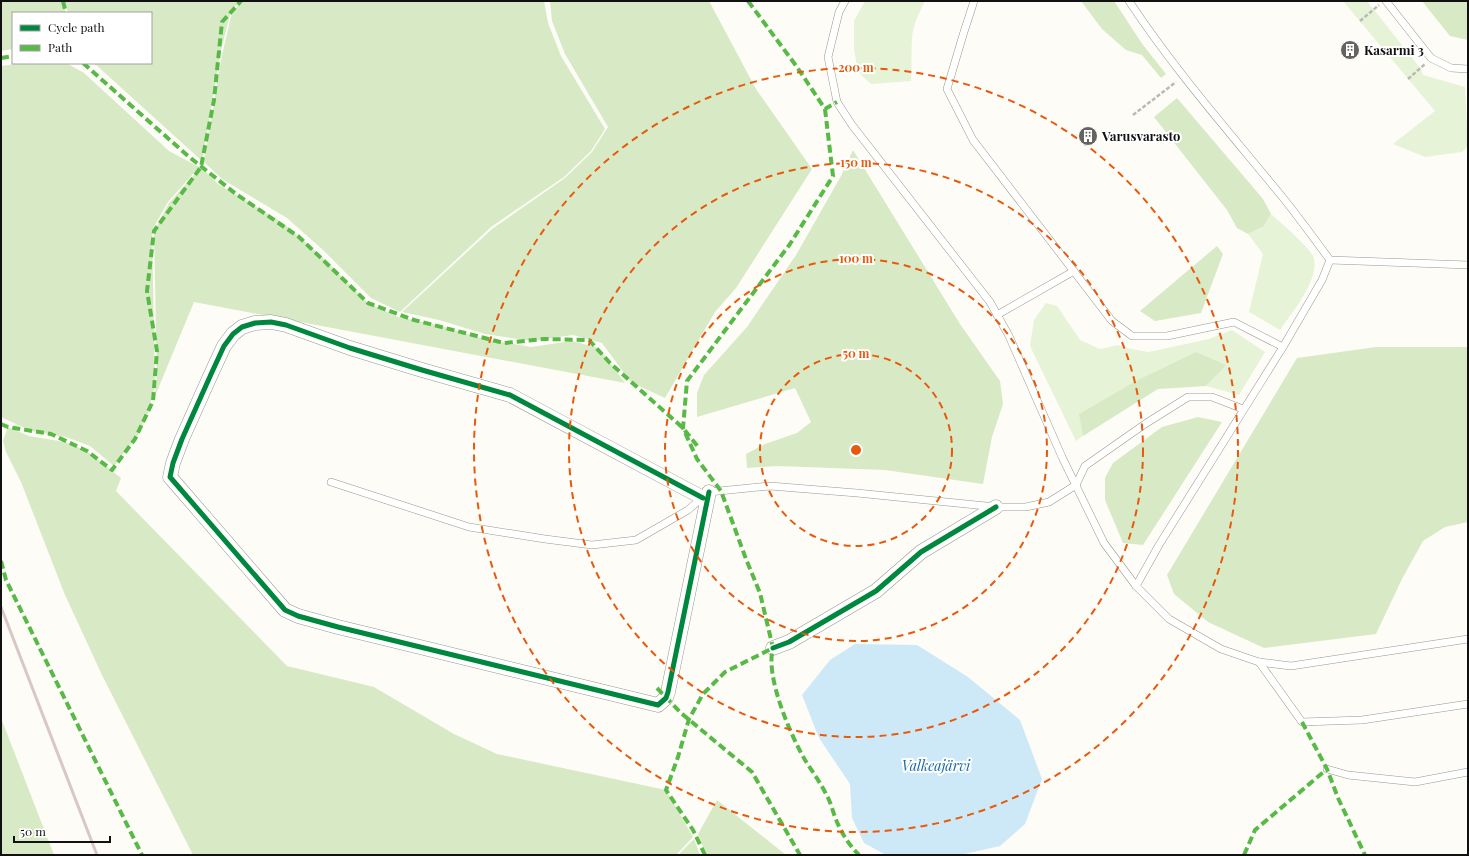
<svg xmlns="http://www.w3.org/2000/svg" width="1469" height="856" font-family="'Playfair Display',serif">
	<rect width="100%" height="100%" fill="#fdfcf7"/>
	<g fill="#e7f3d7">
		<path d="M 865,1 L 925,1 C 919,13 912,26 912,40 C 911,53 912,67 911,81 L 871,84 L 858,72 L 854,49 L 854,21 Z"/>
		<polygon points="1343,1 1367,1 1421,69 1423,75 1465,87 1468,146 1462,152 1425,157 1393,144 1435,111"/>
		<path d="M 1271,214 C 1281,223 1308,246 1313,256 C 1322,277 1291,314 1280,330 L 1249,312 L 1263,254 L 1248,234 L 1264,226 Z"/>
		<polygon points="1046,303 1057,306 1080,340 1100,349 1118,345 1131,349 1149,352 1209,339 1232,330 1265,352 1239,395 1206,386 1225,365 1080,414 1083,436 1076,441 1030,346 1034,320"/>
	</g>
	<g fill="#d8eac5">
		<polygon points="1,1 63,1 66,13 13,13 13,49 1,51"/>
		<polygon points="65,1 240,1 231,11 220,54 202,161 94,63 151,63 151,13 68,13"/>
		<polygon points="242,1 544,1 548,23 561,56 605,129 591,151 564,177 491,227 400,312 371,298 323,250 287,218 222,179 204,162 222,55 232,12"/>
		<polygon points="550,1 709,1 756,89 812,169 736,288 715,312 665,398 639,386 633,385 602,343 573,335 531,341 485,334 439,320 402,312 492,229 565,178 592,152 608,127 565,54 552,21"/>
		<polygon points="1081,1 1114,1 1143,45 1166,74 1161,78 1142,55 1126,50 1102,29"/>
		<polygon points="1422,1 1468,1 1468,40 1450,36"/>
		<polygon points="23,63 68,64 84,73 169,151 199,167 168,202 152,230 155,384 148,413 140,432 114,466 90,446 66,437 31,431 1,417 1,66"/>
		<polygon points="1177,98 1263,199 1271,214 1264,226 1248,234 1237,228 1227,210 1154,117"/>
		<polygon points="853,150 960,324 1000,381 1003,404 992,437 983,484 885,470 777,466 747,468 746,454 765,444 797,433 811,422 795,388 697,417 697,393 704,375 747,327 796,255 841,176"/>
		<polygon points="201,167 218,184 283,223 319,254 368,303 398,317 438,325 484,339 531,347 572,341 599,348 625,383 194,302 153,401 157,384 154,231 169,203"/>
		<polygon points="1217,246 1223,254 1201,313 1155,321 1140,311"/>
		<polygon points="1376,347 1468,347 1468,522 1445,527 1423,541 1402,579 1376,634 1264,648 1208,622 1174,594 1167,575 1297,358"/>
		<polygon points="1196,352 1226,365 1206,386 1158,389 1083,436 1079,414 1136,381"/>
		<polygon points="1198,417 1222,422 1143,545 1123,543 1105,500 1105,478 1113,463 1162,427"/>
		<polygon points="8,427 29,436 65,442 87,451 121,478 116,491 287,666 374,687 454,734 497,754 666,790 693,837 676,855 193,855 102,675 65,595 21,482 6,452 3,441"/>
		<polygon points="1,718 54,855 1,855"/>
		<polygon points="717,800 786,855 706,855 698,834"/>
		<polygon points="694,839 700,855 678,855"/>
	</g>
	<polygon fill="#cde8f7" points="855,644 917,645 968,677 1020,720 1042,779 1025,824 1000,846 960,855 886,855 864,843 852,818 850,784 819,738 802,695 830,660"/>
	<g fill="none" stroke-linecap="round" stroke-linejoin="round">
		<g stroke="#979795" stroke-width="8">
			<g id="service">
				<polyline points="845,1 839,12 828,57 837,102 852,125 990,302 1009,336 1062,457 1104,543 1136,586 1169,619 1221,649 1259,662 1291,666 1468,639"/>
				<polyline points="974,1 963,35 947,89 973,140 1112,321 1132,336 1167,336 1234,322 1283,347"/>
				<path d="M 1129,1 C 1176,72 1231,134 1284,199 C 1300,219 1315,240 1330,260 L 1468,265"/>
				<polyline points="1386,1 1431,58 1451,68 1468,69"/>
				<polyline points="997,315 1074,271"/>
				<polyline points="331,482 469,527 545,539 592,545 636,540 688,510 709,492 770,486 857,493 996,507 1026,507 1049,502 1076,485 1085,466 1145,424 1188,397 1212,397 1243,409"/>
				<polyline points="1136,586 1159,545 1283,347 1322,280 1330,260"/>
				<polyline points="1259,662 1302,722 1362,720 1468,704"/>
				<polyline points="1327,769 1348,775 1415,782 1468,772"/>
			</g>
		</g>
		<g stroke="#979795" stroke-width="15">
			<g id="minor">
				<polyline points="703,498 510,395 422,370 350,348 286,325 271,322 255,323 242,327 233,334 224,346 212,372 182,439 173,463 170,477 285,610 298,616 338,627 658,705 666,698 668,692 709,492"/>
				<polyline points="773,648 789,642 876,591 921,552 996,507"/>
			</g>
		</g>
		<g stroke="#b9b9b8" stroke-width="2.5" stroke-dasharray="4 2" stroke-linecap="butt">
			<polyline points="1360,21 1379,5"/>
			<polyline points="1408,79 1425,64"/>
			<polyline points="1133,115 1176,82"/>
		</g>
		<use href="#service" stroke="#fffffe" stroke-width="7"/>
		<use href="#minor" stroke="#fffffe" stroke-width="14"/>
		<polyline stroke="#d9c6c7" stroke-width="3" points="1,607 97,855"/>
		<g stroke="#58b947" stroke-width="4" stroke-dasharray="8 4" stroke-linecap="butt">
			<polyline points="63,1 66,13"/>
			<polyline points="748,1 797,67 825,109 837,102"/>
			<polyline points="1,58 13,56"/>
			<polyline points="83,63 188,156 236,194 299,237 368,303 414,320 504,343 544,339 589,340 610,363 683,428 699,448"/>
			<path d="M 825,109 L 833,176 L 790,244 L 687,381 L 683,428 L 697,459 L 721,491 L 746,559 L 760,593 L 773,648 C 765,676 790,734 805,760 C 812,771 820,782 826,794 C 831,802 833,813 837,822 C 842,834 850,846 859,855"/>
			<polyline points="1,424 8,427 51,434 87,451 112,470 135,439 153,401 157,351 147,291 154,231 201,167 214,100 222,22 241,1"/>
			<polyline points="1,561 6,580 142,855"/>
			<polyline points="657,688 681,713 752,772 800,855"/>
			<polyline points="1302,722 1327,769 1338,798 1365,855"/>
			<polyline points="705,855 693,830 666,790 678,757 689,719 703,694 725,672 773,648"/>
			<polyline points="1244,855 1255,830 1327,769"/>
		</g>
		<g stroke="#fff" stroke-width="8">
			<g id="cycleway">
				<polyline points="703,498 510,395 422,370 350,348 286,325 271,322 255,323 242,327 233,334 224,346 212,372 182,439 173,463 170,477 285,610 298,616 338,627 658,705 666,698 668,692 709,492"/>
				<polyline points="773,648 789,642 876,591 921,552 996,507"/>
			</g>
		</g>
		<use href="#cycleway" stroke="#00873e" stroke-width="5"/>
	</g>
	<g fill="none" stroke="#e8590c" stroke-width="2" stroke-dasharray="7 5">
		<circle cx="856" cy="450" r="96"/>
		<circle cx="856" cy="450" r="191"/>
		<circle cx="856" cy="450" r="287"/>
		<circle cx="856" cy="450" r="382"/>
	</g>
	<defs>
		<g id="building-disc" transform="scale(1)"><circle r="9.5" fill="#646362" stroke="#fff"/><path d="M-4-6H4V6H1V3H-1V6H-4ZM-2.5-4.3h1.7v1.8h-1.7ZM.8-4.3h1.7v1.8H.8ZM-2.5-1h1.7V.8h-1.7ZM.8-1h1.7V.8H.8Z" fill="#fff"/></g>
	</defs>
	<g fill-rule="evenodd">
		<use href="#building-disc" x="1350" y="50"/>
		<use href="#building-disc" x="1088" y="136"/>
	</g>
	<g text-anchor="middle" stroke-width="4" stroke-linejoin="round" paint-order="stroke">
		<g font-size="13" font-weight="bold" fill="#111" stroke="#fff" text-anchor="start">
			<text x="1364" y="55">Kasarmi 3</text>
			<text x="1102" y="141">Varusvarasto</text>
		</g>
		<g font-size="14" font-style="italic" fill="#1768a6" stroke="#fff">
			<text x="936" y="771">Valkeajärvi</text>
		</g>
	</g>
	<circle cx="856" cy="450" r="6" fill="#e8590c" stroke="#fff" stroke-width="2"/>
	<g font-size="12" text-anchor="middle" font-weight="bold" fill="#e8590c" stroke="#fff" stroke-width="4" stroke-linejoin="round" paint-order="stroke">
		<text x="856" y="72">200 m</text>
		<text x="856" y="167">150 m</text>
		<text x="856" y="263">100 m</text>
		<text x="856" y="358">50 m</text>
	</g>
	<rect width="1469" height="856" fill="none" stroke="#111111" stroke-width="4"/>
	<rect x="12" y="12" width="140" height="52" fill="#ffffff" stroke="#a0a0a0"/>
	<rect x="20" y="25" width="20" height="6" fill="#00873e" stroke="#a0a0a0"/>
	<text x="48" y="32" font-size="12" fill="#111111">Cycle path</text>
	<rect x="20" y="45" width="20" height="6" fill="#58b947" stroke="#a0a0a0"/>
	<text x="48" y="52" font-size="12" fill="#111111">Path</text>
	<path d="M14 836v6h96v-6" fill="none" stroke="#111111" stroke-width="2"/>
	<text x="20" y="836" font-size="12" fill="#111111" stroke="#ffffff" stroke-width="3" paint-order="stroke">50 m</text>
</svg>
